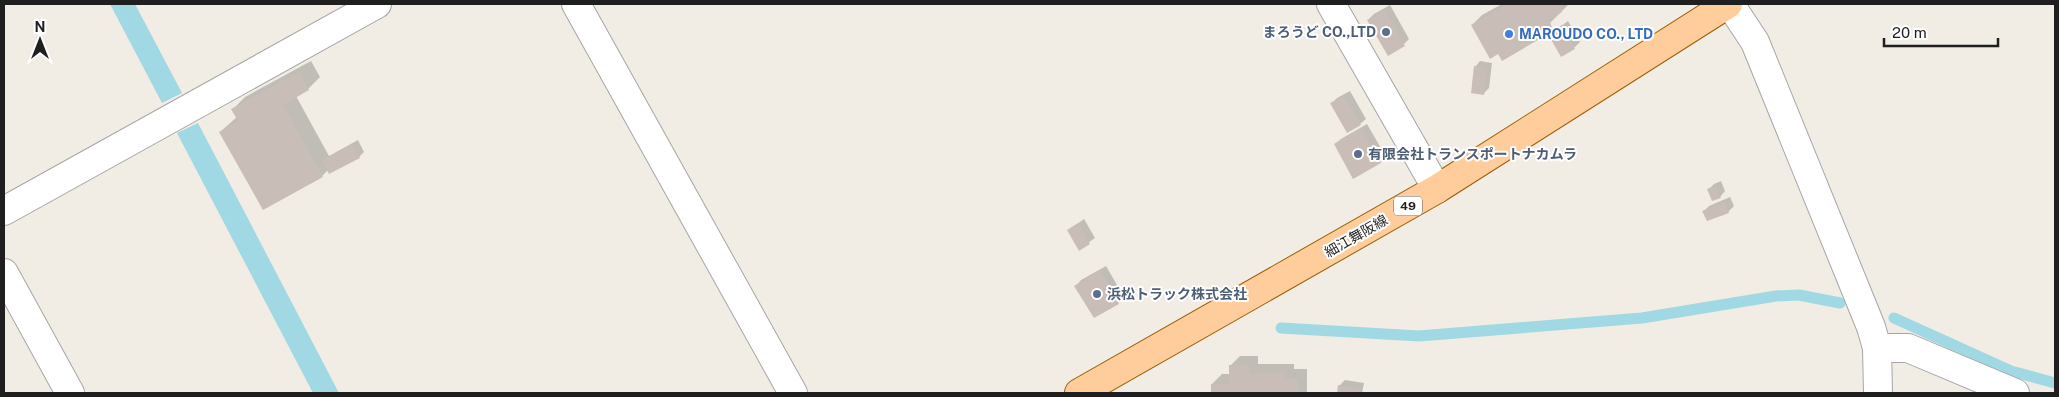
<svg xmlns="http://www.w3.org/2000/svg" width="2059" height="397" font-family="'Public Sans','Noto Sans JP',sans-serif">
	<rect width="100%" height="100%" fill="#f1ece4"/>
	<g fill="#a0d8e3">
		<polygon points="110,4 135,4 182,93 162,103"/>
		<polygon points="198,123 339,393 313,393 177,133"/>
	</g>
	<g fill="#0003">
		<polygon points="1502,4 1569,4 1550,23 1552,27 1542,36 1498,53 1472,25 1482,15"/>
		<polygon points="1390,5 1409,39 1404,44 1368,20 1374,14"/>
		<polygon points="1568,21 1580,42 1574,48 1550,34"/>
		<polygon points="311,61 320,77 308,89 296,96 329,156 358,140 364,152 359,157 328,170 322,176 220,132 237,117 233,109 245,97"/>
		<polygon points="1480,61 1492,63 1489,88 1483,94 1475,67"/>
		<polygon points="1350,91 1366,119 1360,124 1331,104 1337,98"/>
		<polygon points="1367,124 1386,157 1381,162 1354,177 1335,144 1341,139"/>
		<polygon points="1721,181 1725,191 1720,197 1709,189 1714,184"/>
		<polygon points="1730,197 1734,206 1728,212 1704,211 1709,206"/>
		<polygon points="1084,219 1095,238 1079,249 1069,230"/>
		<polygon points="1106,266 1124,297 1119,303 1094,317 1076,286 1081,280"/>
		<polygon points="1240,356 1258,356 1258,364 1294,364 1294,369 1307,369 1307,393 1212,393 1212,384 1222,374 1230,374 1230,366"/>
		<polygon points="1345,380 1364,383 1362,393 1338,393 1340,385"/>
	</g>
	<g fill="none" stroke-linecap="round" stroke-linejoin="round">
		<g stroke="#a0d8e3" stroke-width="11">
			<polyline points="1894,318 2011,371 2055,383"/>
			<polyline points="1281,328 1419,336 1642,318 1776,296 1799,295 1840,303"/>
		</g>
	</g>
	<g fill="#c9beb7">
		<polygon points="1508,4 1558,4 1562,12 1548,20 1551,24 1539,31 1543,37 1502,61 1498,54 1490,59 1471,25"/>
		<polygon points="1385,10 1405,46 1388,56 1367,20"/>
		<polygon points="1562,25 1575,49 1561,57 1548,34"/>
		<polygon points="1474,66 1487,68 1484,95 1471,93"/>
		<polygon points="299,72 309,90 283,105 323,177 263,210 219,132 238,121 231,109"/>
		<polygon points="1344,96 1361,125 1347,133 1330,103"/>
		<polygon points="1361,128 1381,163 1353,179 1334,144"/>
		<polygon points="352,144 360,158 329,174 322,161"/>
		<polygon points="1715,186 1721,198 1712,201 1707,189"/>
		<polygon points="1725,202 1729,213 1707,221 1702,211"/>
		<polygon points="1078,223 1090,244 1079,251 1067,230"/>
		<polygon points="1100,270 1119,304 1094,318 1074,286"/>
		<polygon points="1229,365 1249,365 1249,373 1285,373 1285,379 1298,379 1298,393 1211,393 1211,384 1229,384"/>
		<polygon points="1338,385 1360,389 1359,393 1337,393"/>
	</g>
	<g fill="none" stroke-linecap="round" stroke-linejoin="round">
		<g stroke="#a6a6a6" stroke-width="30">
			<g id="minor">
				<polyline points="576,4 793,393"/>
				<polyline points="1331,4 1437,189"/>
				<polyline points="1730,4 1755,42 1871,327 1877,348 1878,393"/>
				<polyline points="4,211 377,4"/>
				<polyline points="4,273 70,393"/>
				<polyline points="1877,348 1908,348 2015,393"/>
			</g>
		</g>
		<g stroke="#9a5d00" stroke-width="30">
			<polyline id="major" points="1079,393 1437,189 1728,4"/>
		</g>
		<use href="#minor" stroke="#fff" stroke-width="28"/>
		<use href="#major" stroke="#ffcd9b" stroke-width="28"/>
	</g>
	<g fill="#5c6f8a" stroke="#fff" stroke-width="2">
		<circle cx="1386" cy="32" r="5"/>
		<circle cx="1358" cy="154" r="5"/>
		<circle cx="1097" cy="294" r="5"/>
	</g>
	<circle fill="#3f7fe0" stroke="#fff" stroke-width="2" cx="1509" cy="34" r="5"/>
	<g text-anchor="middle" stroke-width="4" stroke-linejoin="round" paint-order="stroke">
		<rect fill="#fff" stroke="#626262" stroke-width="1" x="1394" y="196.5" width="28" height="19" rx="4"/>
		<g font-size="12" font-weight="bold" fill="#1f1f1f">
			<text x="1408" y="210">49</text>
		</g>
		<g font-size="14" font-weight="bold" fill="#4e5e75" stroke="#fff" text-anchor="start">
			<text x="1376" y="37" text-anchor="end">まろうど CO.,LTD</text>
			<text x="1368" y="159">有限会社トランスポートナカムラ</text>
			<text x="1107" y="299">浜松トラック株式会社</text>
		</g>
		<g font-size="14" font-weight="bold" fill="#366cbe" stroke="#fff" text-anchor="start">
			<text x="1519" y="39">MAROUDO CO., LTD</text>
		</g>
		<g font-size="14" fill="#1f1f1f" stroke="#fff">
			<text transform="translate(1356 236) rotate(-30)" y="5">細江舞阪線</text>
		</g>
	</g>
	<rect width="2059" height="397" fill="none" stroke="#1f1f1f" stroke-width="10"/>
	<g transform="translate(40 40)" stroke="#ffffff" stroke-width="4" paint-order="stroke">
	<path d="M0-4L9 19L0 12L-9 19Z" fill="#1f1f1f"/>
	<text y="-8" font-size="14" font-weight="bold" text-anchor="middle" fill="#1f1f1f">N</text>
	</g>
	<path d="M1884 38v8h114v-8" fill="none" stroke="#1f1f1f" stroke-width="2.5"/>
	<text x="1892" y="38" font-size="15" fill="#1f1f1f" stroke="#ffffff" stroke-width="4" paint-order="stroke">20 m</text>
</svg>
